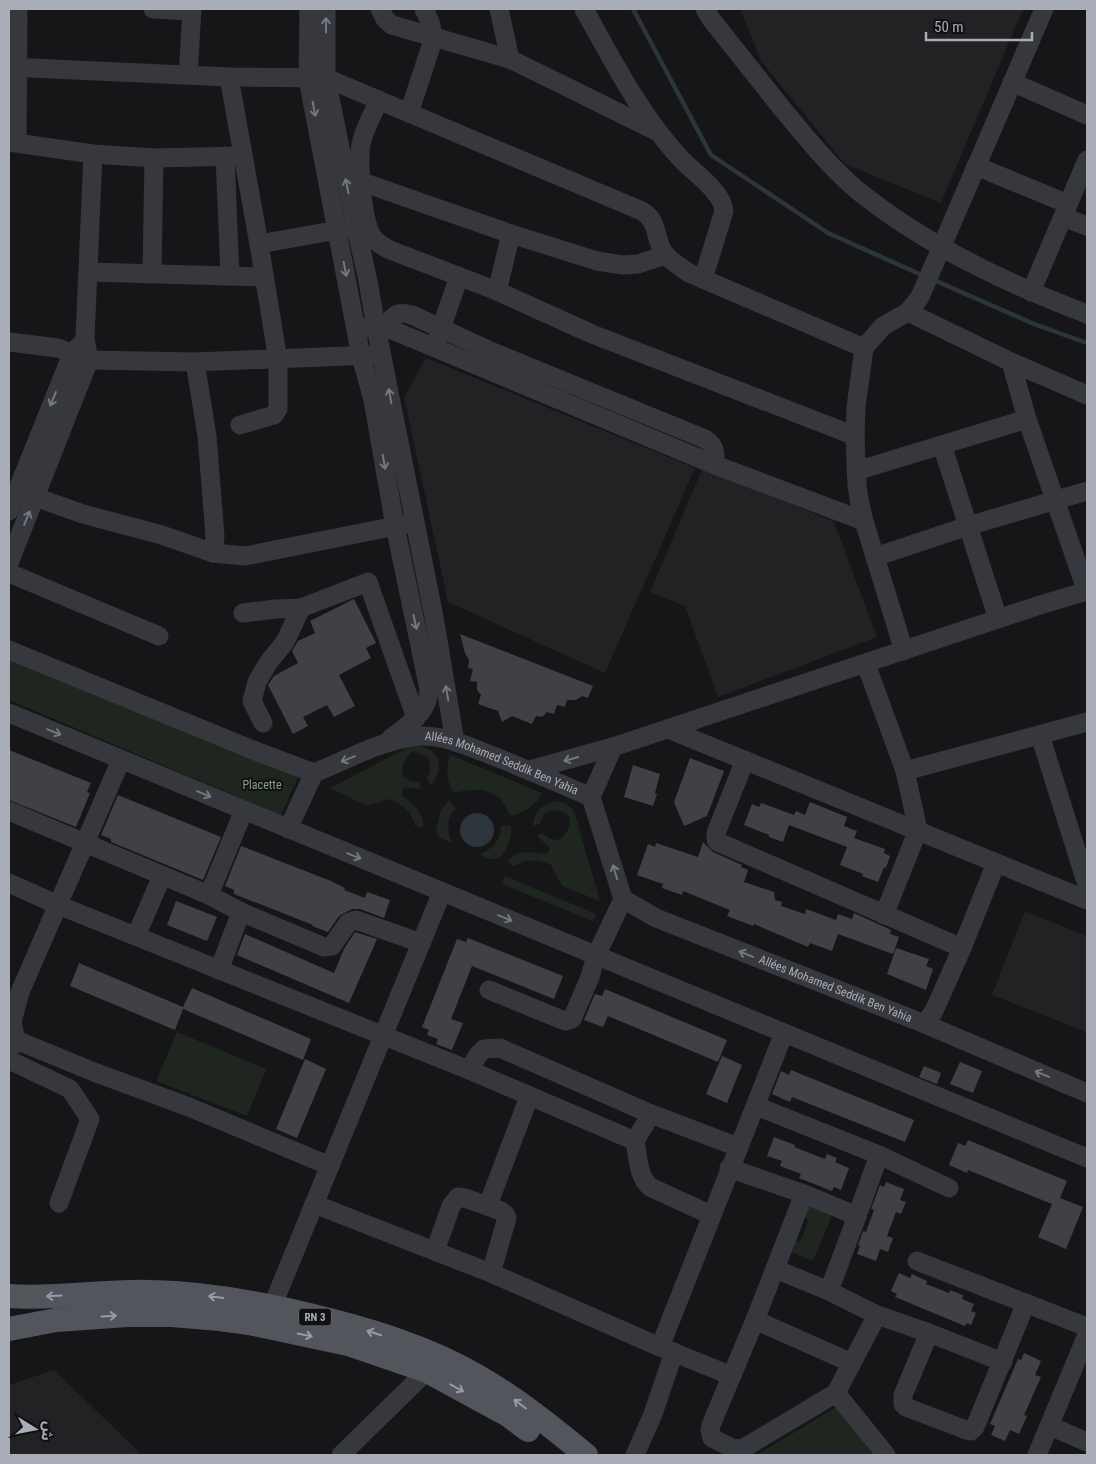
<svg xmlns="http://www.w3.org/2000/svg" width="1096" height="1464" font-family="'Roboto Condensed','Noto Sans Arabic',sans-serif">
	<rect width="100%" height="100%" fill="#161618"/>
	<g fill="#222225">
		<polygon points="740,9 1023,9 941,203 845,164 761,61"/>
		<polygon points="426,358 695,468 605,673 448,602 404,397"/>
		<polygon points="703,467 834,522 877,637 718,697 685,606 650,592"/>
		<polygon points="1025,911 1087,936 1087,1032 992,995"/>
		<polygon points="54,1370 142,1455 9,1455 9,1385"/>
	</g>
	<g fill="#1e261f">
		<polygon points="9,659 298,777 281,815 9,700"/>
		<path d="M 413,745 C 438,747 447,765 431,785 L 427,779 C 434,762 430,755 412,752 C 404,760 401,765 403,776 L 409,781 L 420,783 L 421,789 L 404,788 L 401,795 C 412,803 425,812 423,828 L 415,826 C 412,811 404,806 390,799 L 367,806 L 330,788 Z"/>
		<path d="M 450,755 L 542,793 C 537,804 521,816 509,815 C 501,788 477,787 454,793 C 446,782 446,768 450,755 Z"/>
		<path d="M 449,800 L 456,808 C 446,817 447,830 452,843 L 440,838 L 436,832 L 440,812 Z"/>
		<path d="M 556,801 L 567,804 L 574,811 L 600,901 L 562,886 L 551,865 C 537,860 528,858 514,866 L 508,861 C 517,848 533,853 547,854 L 550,848 L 537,836 L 542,833 L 551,839 L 559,840 C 568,833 570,828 570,817 C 561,809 555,808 544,814 L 540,824 L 533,826 C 535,810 541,805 556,801 Z"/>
		<path d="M 501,826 L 511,826 C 513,836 505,861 491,859 C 488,859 483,856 480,854 C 492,849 501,841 501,826 Z"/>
		<polygon points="505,876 596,914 593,921 502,884"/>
		<polygon points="177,1032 266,1069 247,1116 156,1081"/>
		<polygon points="806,1202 833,1213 813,1261 789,1251 793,1241 801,1241 808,1220 802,1213"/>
		<polygon points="840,1405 872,1455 756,1455"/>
	</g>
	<circle fill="#2c353c" cx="477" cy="830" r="17"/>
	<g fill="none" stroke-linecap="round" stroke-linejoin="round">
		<g stroke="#2c353c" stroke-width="4.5">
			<polyline points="633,9 711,155 828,233 924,276"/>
			<polyline points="934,280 1034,324 1087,343"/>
		</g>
	</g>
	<g fill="#404145">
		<polygon points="354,599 376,643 366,648 371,658 339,675 355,706 334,717 327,705 303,717 308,726 293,734 268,685 274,676 298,663 292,651 298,641 315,633 310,621"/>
		<polygon points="460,634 593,686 588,698 582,696 576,700 567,700 565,707 557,705 554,714 547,712 542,717 536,716 532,724 512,716 502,722 498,711 478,704 481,695 477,690 477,682 470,681 473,669 468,668 469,660 465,653"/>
		<polygon points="9,750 91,783 87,792 90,793 76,827 9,800"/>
		<polygon points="690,758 724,771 707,816 684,826 674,802"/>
		<polygon points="633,765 660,774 655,793 657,794 653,806 624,797"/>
		<polygon points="118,795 221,837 203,880 111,842 111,839 101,835"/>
		<polygon points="810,802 847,817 844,826 857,831 854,838 885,849 884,853 890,856 886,868 884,867 878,882 862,876 863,874 840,865 847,847 789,825 783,842 769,837 769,835 744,825 752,804 759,807 761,803 794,815 796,811 805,815"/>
		<polygon points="703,842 713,852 742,865 741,867 748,870 744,882 774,892 775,900 782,902 781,906 805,914 806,909 836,920 838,914 852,919 854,913 891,930 890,934 899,937 893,954 838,934 832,951 810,943 808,947 754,924 753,926 727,916 730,910 683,891 682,895 662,888 663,884 637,875 648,844 655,847 656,843 698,857"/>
		<polygon points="241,846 331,881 345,888 344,890 365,898 367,892 390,900 384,918 360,909 352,909 339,916 328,932 312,926 313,925 234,894 234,890 225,886"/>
		<polygon points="176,901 217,917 207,941 167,925"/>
		<polygon points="355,932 377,939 349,1003 237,955 245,934 334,973 344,949"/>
		<polygon points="468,938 563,976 554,999 472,966 451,1019 463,1023 452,1050 436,1044 438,1039 427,1035 429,1030 422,1027 457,939 466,942"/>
		<polygon points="896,948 929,959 926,966 933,969 926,990 887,974"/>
		<polygon points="79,963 183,1007 192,988 311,1039 303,1060 183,1009 175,1030 70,986"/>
		<polygon points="605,989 727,1040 718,1062 608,1016 603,1027 584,1020 595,994 602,996"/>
		<polygon points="722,1056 742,1065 727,1103 706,1094"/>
		<polygon points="305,1059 326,1069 297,1138 276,1129"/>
		<polygon points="960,1062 982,1071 973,1093 950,1084"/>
		<polygon points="924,1066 941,1073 937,1084 919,1077"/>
		<polygon points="791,1070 914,1120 905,1142 792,1097 790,1102 772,1094 781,1071 789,1075"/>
		<polygon points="774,1137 795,1145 794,1147 825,1159 827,1154 837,1158 835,1162 849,1168 841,1190 834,1187 832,1191 799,1178 801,1174 780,1166 782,1161 767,1156"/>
		<polygon points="968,1140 1067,1181 1060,1198 1083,1207 1066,1249 1038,1237 1052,1204 968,1170 967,1173 949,1165 958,1143 965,1146"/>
		<polygon points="886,1182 904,1189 900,1200 906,1202 901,1214 896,1212 887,1236 893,1238 888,1252 880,1249 876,1261 857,1254 860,1246 858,1245 863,1231 866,1232 874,1210 871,1209 880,1185 884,1187"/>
		<polygon points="899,1273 910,1278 912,1274 927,1281 926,1284 949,1293 950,1290 963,1295 962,1299 974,1304 971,1311 976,1313 971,1325 967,1323 965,1326 895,1297 897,1294 891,1291"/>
		<polygon points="1024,1353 1041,1361 1035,1375 1041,1377 1024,1415 1027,1416 1019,1434 1010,1430 1005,1441 991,1435 995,1426 990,1424 1018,1359 1021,1360"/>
	</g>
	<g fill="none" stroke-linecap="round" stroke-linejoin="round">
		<g stroke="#37383d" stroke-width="19">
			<polyline points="153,9 191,11"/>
			<path d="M 309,9 L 308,79 L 361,356 L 373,400 L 395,526 L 429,689 C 429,713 407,725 390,739"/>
			<polyline points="326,9 326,78 356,227 368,281 376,327 434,617 455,742"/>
			<polyline points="380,9 385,19 392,25 510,59 658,132"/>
			<polyline points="499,9 510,59"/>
			<path d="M 584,9 C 613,61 640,115 681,159 C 693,172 723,192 724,211 L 703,279"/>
			<path d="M 705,9 L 711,19 C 734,48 757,77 780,106 C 804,135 828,165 857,190 C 925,245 1006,283 1087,314"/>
			<path d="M 9,67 L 229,77 L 326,78 L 642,211 C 659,221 654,238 664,253 C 670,261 681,267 689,273 L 864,348"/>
			<polyline points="188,75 192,9"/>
			<polyline points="229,77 259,244 278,360 278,409 274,415 240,425"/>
			<polyline points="1012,82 1087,115"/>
			<path d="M 379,100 C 373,114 364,129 361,144 C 358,162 362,220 372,236 C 376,243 383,246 390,250 L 497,291 L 592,334 L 855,436"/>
			<polyline points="409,113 434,37 430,22 424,9"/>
			<polyline points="9,142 93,154 154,158 243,156"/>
			<polyline points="17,142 18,9"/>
			<polyline points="225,156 230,276"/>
			<polyline points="976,166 1068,204"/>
			<polyline points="362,182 511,234 597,261 623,265 638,264 666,255"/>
			<polyline points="1063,217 1087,226"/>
			<polyline points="259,244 349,228"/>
			<polyline points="89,272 264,277"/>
			<polyline points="152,274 154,158"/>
			<polyline points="497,291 511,234"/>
			<polyline points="1031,292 1087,160"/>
			<polyline points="908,312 1011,362 1087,395"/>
			<path d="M 385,327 C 394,314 397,311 412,315 L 488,350 L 705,439 C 716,446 715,453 715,465"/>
			<polyline points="365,328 385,327 715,465 864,521"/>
			<polyline points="437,340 459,277"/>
			<polyline points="9,342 58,348 89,360 195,362 373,355"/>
			<polyline points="195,362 207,436 215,536 213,553 245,556 406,524"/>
			<polyline points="1011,362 1027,419"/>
			<polyline points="942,445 998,619"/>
			<polyline points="856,471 1027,419 1087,592"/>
			<polyline points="35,497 83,514 162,535 213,553"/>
			<polyline points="9,511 72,354 80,345"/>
			<polyline points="875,557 968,526 1087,491"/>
			<polyline points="9,563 89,360 85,338 93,154"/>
			<polyline points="9,573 159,636"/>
			<polyline points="243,613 276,609 301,608"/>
			<path id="s1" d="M 9,650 L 258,752 L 314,773 C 344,761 379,742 411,737 C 440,732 469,747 496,757 C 528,770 559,783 591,797 L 623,899 L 656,918 L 925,1024 L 1087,1093"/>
			<polyline points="904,651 864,521 860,504 857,486 855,436 856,407 864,348 883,326 908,312 920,297 1044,9"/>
			<polyline points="866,664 905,771 918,830 884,915"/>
			<polyline points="9,713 1087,1158"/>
			<polyline points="263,723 252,701 257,682 268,663 285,642 301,608 368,582 416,718"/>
			<polyline points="668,729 1087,900"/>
			<polyline points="1040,735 1087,885"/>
			<polyline points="745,760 716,833 716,840 718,842 962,948"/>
			<polyline points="530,770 613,747 1040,605 1087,591"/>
			<polyline points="905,771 1087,722"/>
			<polyline points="591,797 613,747"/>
			<polyline points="9,811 209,895 241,912 324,947 332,946 348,923 356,920 421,943"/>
			<polyline points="288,829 314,773"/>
			<polyline points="9,883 58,905 469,1070 478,1055 484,1049 500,1048 651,1114 738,1147"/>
			<polyline points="209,895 244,810"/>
			<polyline points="136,936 162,876"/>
			<polyline points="219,970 241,912"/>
			<polyline points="489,990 560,1019 566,1021 572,1019 590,977 596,956 623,899"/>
			<polyline points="925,1024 934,1011 962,948 996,863"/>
			<polyline points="9,1034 16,1040 94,1072 189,1107 330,1166"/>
			<polyline points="14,1045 16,1040 12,1022 20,992 121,760"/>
			<polyline points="9,1060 70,1089 90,1119 59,1203"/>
			<polyline points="469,1070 635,1141 651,1114"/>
			<polyline points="756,1106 879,1155 949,1188"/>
			<path d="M 635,1141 C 638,1157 638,1176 650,1187 L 711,1215"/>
			<polyline points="729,1168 804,1194"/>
			<polyline points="314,1204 491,1273 660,1347"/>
			<polyline points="488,1205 529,1097"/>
			<polyline points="435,1251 451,1206 458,1197 465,1198 501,1211 505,1214 507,1218 491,1273"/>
			<polyline points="917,1261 1087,1327"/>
			<polyline points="775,1269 829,1291 857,1216"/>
			<polyline points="829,1291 877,1315 929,1333 1003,1362"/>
			<polyline points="877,1315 836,1393 744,1448 734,1449 712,1438 710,1430 711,1425 755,1320 804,1194 857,1216 879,1155"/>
			<polyline points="271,1319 272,1307 442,892"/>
			<polyline points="755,1320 852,1363"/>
			<polyline points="929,1333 903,1395 903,1404 906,1407 966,1430 971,1431 975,1427 1026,1303"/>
			<path d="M 732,1376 L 660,1347 C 701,1242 743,1138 784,1033"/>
			<polyline points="836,1393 886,1455"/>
			<polyline points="1050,1426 1087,1442"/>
			<polyline points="341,1455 436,1362"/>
			<polyline points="635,1455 653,1414 674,1352"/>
			<polyline points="1037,1455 1087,1335"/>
		</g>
		<g stroke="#53555c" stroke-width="24">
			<path d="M 9,1296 C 56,1300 105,1290 152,1292 C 206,1293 260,1303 313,1316 C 370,1330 428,1347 479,1377 C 517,1399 552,1427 586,1455"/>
			<polyline points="9,1329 56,1320 127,1315 172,1315 220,1319 249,1323 348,1344 427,1371 508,1415 528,1430"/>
		</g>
	</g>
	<defs><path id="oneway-shaft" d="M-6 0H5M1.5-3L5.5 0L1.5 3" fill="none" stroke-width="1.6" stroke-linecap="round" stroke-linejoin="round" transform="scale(1.25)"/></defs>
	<g stroke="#757881">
		<use href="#oneway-shaft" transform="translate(326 25) rotate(-90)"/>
		<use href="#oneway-shaft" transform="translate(314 109) rotate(79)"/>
		<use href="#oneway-shaft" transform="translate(347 186) rotate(-101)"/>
		<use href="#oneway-shaft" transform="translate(345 269) rotate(79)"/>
		<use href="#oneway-shaft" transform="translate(390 396) rotate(-101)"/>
		<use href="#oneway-shaft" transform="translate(53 399) rotate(112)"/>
		<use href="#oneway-shaft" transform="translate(384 462) rotate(80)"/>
		<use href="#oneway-shaft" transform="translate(27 518) rotate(-68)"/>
		<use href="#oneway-shaft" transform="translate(415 622) rotate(78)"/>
		<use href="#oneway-shaft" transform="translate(447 693) rotate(-100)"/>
		<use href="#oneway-shaft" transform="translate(54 732) rotate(22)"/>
		<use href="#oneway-shaft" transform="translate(348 759) rotate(158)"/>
		<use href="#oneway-shaft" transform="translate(571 759) rotate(164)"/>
		<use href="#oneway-shaft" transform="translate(204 794) rotate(23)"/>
		<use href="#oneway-shaft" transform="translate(354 856) rotate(22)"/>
		<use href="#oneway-shaft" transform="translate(615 872) rotate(-107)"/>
		<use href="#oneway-shaft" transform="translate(505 918) rotate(22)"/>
		<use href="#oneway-shaft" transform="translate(746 954) rotate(-158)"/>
		<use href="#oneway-shaft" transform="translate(1042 1074) rotate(-157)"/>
	</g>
	<g stroke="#979ba6">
		<use href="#oneway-shaft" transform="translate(54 1296) rotate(177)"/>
		<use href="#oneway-shaft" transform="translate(216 1297) rotate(-173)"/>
		<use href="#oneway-shaft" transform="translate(109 1316) rotate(-3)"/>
		<use href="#oneway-shaft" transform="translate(374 1333) rotate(-162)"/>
		<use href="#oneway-shaft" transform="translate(305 1335) rotate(12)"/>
		<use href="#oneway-shaft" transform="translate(457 1388) rotate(29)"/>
		<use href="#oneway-shaft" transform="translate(520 1404) rotate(-143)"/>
	</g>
	<g text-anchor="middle" stroke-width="4" stroke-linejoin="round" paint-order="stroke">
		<rect fill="#111113" stroke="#7b7e86" stroke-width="1" x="299" y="1308.5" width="32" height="17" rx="4"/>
		<g font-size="11" font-weight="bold" fill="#a8adb8">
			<text x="315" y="1321">RN 3</text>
		</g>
		<g font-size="12" fill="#a8adb8" stroke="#111113">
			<text dy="4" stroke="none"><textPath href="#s1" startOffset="528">Allées Mohamed Seddik Ben Yahia</textPath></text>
			<text dy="4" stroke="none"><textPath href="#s1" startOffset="962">Allées Mohamed Seddik Ben Yahia</textPath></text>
		</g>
		<g font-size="12" fill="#7fa381" stroke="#111113">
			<text x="262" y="789">Placette</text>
		</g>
	</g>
	<rect width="1096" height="1464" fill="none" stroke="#a8adb8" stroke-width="20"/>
	<g transform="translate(35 1429) rotate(100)" stroke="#111113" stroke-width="4" paint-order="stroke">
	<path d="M0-4L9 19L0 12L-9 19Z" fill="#a8adb8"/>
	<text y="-8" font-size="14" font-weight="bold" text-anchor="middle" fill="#a8adb8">ش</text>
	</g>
	<path d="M926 32v8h106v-8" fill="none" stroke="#a8adb8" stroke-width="2.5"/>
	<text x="934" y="32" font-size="15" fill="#a8adb8" stroke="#111113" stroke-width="4" paint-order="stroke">50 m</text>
</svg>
